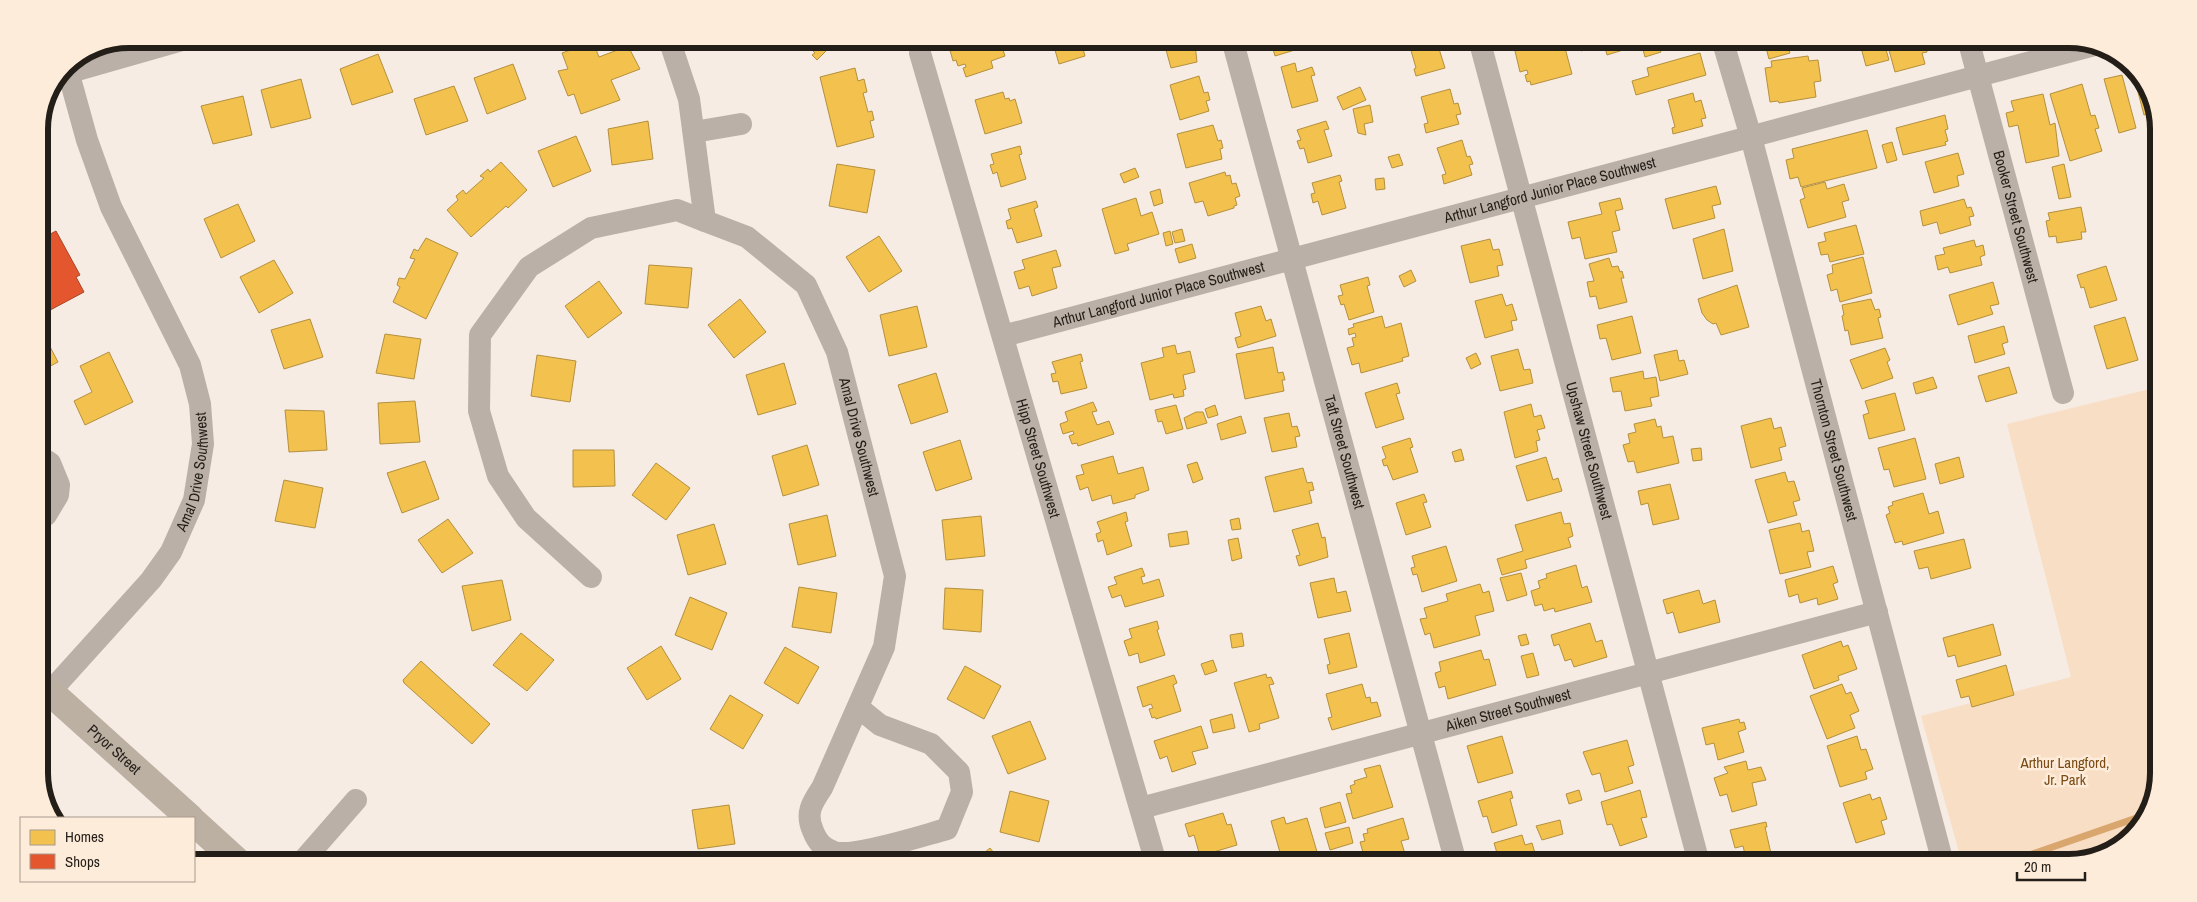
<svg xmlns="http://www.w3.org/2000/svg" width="2197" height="902" font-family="'Archivo Narrow',sans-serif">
	<rect width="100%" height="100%" fill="#f6ece3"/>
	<polygon fill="#f8dec5" points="2158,387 2158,774 2152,808 2119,848 2069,863 1962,863 1921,716 2071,677 2007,424"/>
	<g fill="#f2c14e" stroke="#b4903e">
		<polygon points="801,39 838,39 817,60 812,55 815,53"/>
		<polygon points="961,39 963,42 972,39 996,39 998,44 1001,44 1005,56 991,61 993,68 966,77 963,68 966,67 965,64 958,66 956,60 953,61 948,43"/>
		<polygon points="1163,39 1190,39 1192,45 1195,44 1197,62 1171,68"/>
		<polygon points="1263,39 1317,39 1318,43 1275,56 1271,42 1264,44"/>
		<polygon points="1339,39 1351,39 1352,44 1342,47"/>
		<polygon points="1413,39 1436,39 1445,68 1416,76 1414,69 1416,68 1408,40"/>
		<polygon points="1559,39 1561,49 1565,48 1572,74 1531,85 1530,81 1527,82 1525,75 1528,74 1527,70 1520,72 1515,51"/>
		<polygon points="1577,39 1588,39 1591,48 1581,51"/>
		<polygon points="1620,39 1623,50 1607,55 1603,40"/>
		<polygon points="1640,39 1686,39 1686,40 1659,47 1661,52 1645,57"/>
		<polygon points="1883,39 1889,60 1866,66 1860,44"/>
		<polygon points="1903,39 1920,39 1922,46 1926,45 1927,52 1922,53 1925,64 1895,72 1887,43"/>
		<polygon points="1786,41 1790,53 1769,59 1766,48"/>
		<polygon points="593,42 599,57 628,46 640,69 611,80 620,100 581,114 574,94 568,96 558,71 568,69 562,53"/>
		<polygon points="1081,42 1085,56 1059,64 1055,50"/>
		<polygon points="1700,53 1706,75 1636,95 1632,81 1649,76 1647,68"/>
		<polygon points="378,54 393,92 352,105 340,69"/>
		<polygon points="1808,56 1809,61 1818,60 1821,81 1814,82 1816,97 1779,103 1778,101 1770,102 1765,68 1772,67 1771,61"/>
		<polygon points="1295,63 1297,72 1312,67 1315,75 1311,76 1318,101 1292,108 1281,67"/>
		<polygon points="513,64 526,99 487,114 474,78"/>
		<polygon points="855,68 858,81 864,79 867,92 863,93 868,112 872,111 874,120 870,121 874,137 837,147 820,77"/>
		<polygon points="2122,75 2136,128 2119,133 2104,79"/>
		<polygon points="2140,75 2143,78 2155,112 2144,115 2134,77"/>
		<polygon points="1199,76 1204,93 1208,92 1210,100 1206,101 1209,111 1180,120 1170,85"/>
		<polygon points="301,79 311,118 271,128 261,90"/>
		<polygon points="2082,84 2091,116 2095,115 2099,128 2095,129 2102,151 2070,161 2050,94"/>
		<polygon points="454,86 468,121 426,135 414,99"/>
		<polygon points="1360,87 1366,100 1343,110 1337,97"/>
		<polygon points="1450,89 1454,104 1458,103 1461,114 1456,115 1459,124 1426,133 1424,124 1428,123 1421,97"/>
		<polygon points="1003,92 1005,99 1009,98 1010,101 1015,99 1022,123 985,134 975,100"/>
		<polygon points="1693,93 1695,102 1701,100 1706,118 1701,119 1703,126 1673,134 1672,128 1675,127 1668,100"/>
		<polygon points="2043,94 2050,125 2055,123 2059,156 2026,163 2018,125 2009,127 2006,113 2014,111 2011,101"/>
		<polygon points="243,96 252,135 213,144 201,106"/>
		<polygon points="1370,105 1373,122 1364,124 1366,135 1358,133 1353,109"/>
		<polygon points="1945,115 1948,129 1945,130 1948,141 1945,142 1946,145 1903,155 1896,128"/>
		<polygon points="648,121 653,159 612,165 608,129"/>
		<polygon points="1326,121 1329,129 1324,130 1332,156 1308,163 1304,148 1300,149 1297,141 1301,140 1297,130"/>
		<polygon points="1213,125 1218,141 1221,140 1223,148 1220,149 1222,159 1186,168 1177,134"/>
		<polygon points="1867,130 1877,168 1801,187 1798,177 1790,179 1786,160 1794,158 1792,149"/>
		<polygon points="576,136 591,171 553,187 538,151"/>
		<polygon points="1462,140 1467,157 1470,156 1473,164 1469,165 1472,175 1444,184 1442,175 1446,174 1437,148"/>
		<polygon points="1892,142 1897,160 1887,163 1882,145"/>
		<polygon points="1020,146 1022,154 1019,155 1026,179 1001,187 997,172 993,174 990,165 994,164 991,154"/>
		<polygon points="1958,153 1964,174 1957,176 1959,186 1934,193 1925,162"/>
		<polygon points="1399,154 1403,165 1392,168 1388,157"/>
		<polygon points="501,162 527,190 508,208 506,206 471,237 447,210 458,200 456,196 463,190 466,194 484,178 480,176 488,169 490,172"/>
		<polygon points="837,164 875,170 867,213 829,206"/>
		<polygon points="2064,164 2071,197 2059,199 2052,167"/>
		<polygon points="1135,168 1139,177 1124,183 1120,174"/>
		<polygon points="1225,172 1226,176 1230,175 1232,184 1236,183 1240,196 1235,198 1237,205 1234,206 1234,208 1208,216 1203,201 1195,203 1189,183"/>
		<polygon points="1340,175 1342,181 1339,182 1346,208 1322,215 1318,201 1313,203 1311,194 1315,193 1312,183"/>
		<polygon points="1384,178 1385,189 1376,190 1375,179"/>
		<polygon points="1825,182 1827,189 1844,184 1849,200 1842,202 1846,217 1808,228 1800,200 1805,198 1802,188"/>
		<polygon points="1716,186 1721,204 1712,206 1715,218 1673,229 1665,199"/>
		<polygon points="1160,189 1163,203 1154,206 1150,192"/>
		<polygon points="1136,198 1141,216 1152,212 1159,234 1127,244 1129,250 1115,254 1102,209"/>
		<polygon points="1620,198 1623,209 1615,211 1620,230 1612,232 1617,252 1585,259 1580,237 1572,239 1568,222 1602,214 1599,203"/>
		<polygon points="1964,199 1967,208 1971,207 1974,216 1969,217 1971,225 1940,234 1937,222 1923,226 1920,211"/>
		<polygon points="1036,201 1038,207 1034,209 1042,236 1017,243 1012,228 1008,229 1006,221 1011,219 1008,209"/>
		<polygon points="238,204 255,241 221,258 204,219"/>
		<polygon points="2081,207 2086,232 2081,232 2082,239 2057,243 2056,236 2049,237 2046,221 2050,220 2048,213"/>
		<polygon points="1856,225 1864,254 1830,262 1828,254 1821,255 1818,243 1826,241 1824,233"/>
		<polygon points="1182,229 1185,241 1175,243 1172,232"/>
		<polygon points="1724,229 1733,271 1703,279 1693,239"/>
		<polygon points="1170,231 1173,244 1166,246 1163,233"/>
		<polygon points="879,236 902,271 869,292 846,257"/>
		<polygon points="426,238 458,253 426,319 393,302 400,287 397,285 399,278 405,279 415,259 410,258 414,249 418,251"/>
		<polygon points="1490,239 1493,250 1499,249 1503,265 1497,266 1499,276 1470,283 1461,246"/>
		<polygon points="1974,240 1976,247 1983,245 1985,255 1980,257 1982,265 1950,273 1948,267 1938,270 1935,256 1945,254 1943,248"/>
		<polygon points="1192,244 1196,258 1179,263 1175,249"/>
		<polygon points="1056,250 1061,266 1052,268 1057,288 1032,296 1029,286 1019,289 1014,272 1025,269 1022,260"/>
		<polygon points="1863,257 1872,293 1840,302 1837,289 1831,291 1827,275 1833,273 1832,265"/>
		<polygon points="1609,258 1612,267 1618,266 1620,272 1622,271 1624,278 1621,278 1627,302 1599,309 1596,296 1590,297 1587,282 1594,281 1589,264"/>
		<polygon points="274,260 293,293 259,313 240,277"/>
		<polygon points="649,265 692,268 688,308 645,304"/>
		<polygon points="2106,266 2117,300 2090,308 2084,287 2081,288 2077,275"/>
		<polygon points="1411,270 1416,281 1404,287 1399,276"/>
		<polygon points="1368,277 1370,285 1367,286 1374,312 1349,320 1344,304 1341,305 1338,296 1343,295 1340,285"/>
		<polygon points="599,281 622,313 588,338 565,306"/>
		<polygon points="1993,282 1999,304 1990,306 1993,314 1958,325 1949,295"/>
		<polygon points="1737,285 1749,327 1721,335 1716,323 1713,324 1707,320 1702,313 1698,299"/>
		<polygon points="1502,294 1506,306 1512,304 1517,320 1511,321 1513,330 1485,338 1475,301"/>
		<polygon points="740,299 766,332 734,358 708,325"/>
		<polygon points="1871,299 1875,310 1879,309 1881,317 1878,318 1883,338 1851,345 1848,330 1845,331 1842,316 1844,315 1842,305"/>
		<polygon points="917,306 927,347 889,356 880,315"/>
		<polygon points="1261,306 1266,321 1271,319 1276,336 1238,348 1235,338 1241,336 1235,313"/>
		<polygon points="1382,316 1385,328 1401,323 1409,356 1402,358 1403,361 1361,373 1359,363 1352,365 1347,348 1354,346 1352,338 1356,337 1355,333 1349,335 1348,329 1354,327 1353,324"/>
		<polygon points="1632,316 1641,353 1612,360 1606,338 1600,339 1597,325"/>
		<polygon points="2125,317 2138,360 2107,369 2094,326"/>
		<polygon points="310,319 323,357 284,369 271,330"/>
		<polygon points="2004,326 2008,342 2002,344 2005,354 1975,363 1968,336"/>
		<polygon points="385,334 421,339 414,379 376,373"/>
		<polygon points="45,337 58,362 39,372 39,340"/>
		<polygon points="1175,345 1177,354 1190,351 1195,372 1183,375 1186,389 1183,390 1184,396 1174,398 1173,394 1150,400 1141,363 1164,357 1162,348"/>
		<polygon points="1273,347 1278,373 1283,372 1285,380 1282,380 1284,391 1245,399 1236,354"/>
		<polygon points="1885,348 1890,360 1887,362 1893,378 1862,389 1850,360"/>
		<polygon points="1518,349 1524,370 1530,369 1533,383 1500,391 1491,356"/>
		<polygon points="1677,350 1679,361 1684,360 1688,374 1660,381 1654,355"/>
		<polygon points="109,352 133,402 85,425 74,401 92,392 80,366"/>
		<polygon points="1476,353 1481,364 1471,369 1466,358"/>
		<polygon points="1081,354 1083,361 1080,362 1087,388 1061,394 1058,381 1053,382 1051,374 1056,373 1052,362"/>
		<polygon points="537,355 576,361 570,402 531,396"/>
		<polygon points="784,363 796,404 758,415 746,375"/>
		<polygon points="2009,367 2017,393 1986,402 1978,376"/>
		<polygon points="1643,371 1644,379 1656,377 1659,396 1650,398 1652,406 1625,411 1621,391 1613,392 1610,378"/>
		<polygon points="936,373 948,412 911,424 898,385"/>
		<polygon points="1933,377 1937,388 1916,394 1913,383"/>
		<polygon points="1397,383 1400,393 1396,394 1404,419 1376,428 1365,393"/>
		<polygon points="1895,393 1905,430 1869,439 1863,415 1869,413 1865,401"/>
		<polygon points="415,401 420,442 380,444 378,403"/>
		<polygon points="1093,402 1097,411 1092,412 1097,425 1109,421 1114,434 1078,446 1077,443 1072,444 1069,436 1074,434 1073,431 1063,434 1060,424 1068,421 1065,412"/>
		<polygon points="1531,404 1534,417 1541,415 1545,428 1537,430 1540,440 1536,441 1538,451 1515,458 1504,412"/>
		<polygon points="1176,405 1183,429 1166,434 1162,421 1158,422 1155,410"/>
		<polygon points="1215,405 1218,415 1208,418 1205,409"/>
		<polygon points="285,410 324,411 327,450 289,452"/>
		<polygon points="1196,412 1203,412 1207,423 1187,429 1184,418"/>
		<polygon points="1289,413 1292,427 1297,426 1300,436 1295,437 1297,447 1272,452 1264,418"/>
		<polygon points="1241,416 1246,433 1221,440 1217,424"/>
		<polygon points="1771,418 1774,429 1781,427 1786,446 1779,448 1782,460 1751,468 1741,426"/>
		<polygon points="1655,419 1657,427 1661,426 1663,438 1673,436 1679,463 1637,473 1634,461 1628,462 1623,445 1630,443 1628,434 1636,432 1634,424"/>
		<polygon points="1410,438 1413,447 1410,448 1418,472 1393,480 1387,465 1384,466 1382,460 1386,458 1382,447"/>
		<polygon points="1915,438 1926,479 1894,487 1889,469 1884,470 1878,448"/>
		<polygon points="960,440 972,479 936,491 923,452"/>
		<polygon points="807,445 819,485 783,496 772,456"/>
		<polygon points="1701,448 1702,460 1693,461 1691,449"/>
		<polygon points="1461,449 1464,460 1455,462 1452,452"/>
		<polygon points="573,450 614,450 615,486 573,487"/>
		<polygon points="1113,456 1118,474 1143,467 1149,490 1135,495 1135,498 1113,504 1111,495 1092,501 1088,487 1080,490 1076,476 1084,474 1081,465"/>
		<polygon points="1546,457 1553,480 1558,478 1562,491 1527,501 1516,466"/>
		<polygon points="1959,457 1964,477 1940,484 1935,464"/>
		<polygon points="425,461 439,499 402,513 387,473"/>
		<polygon points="1197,462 1203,479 1193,483 1187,465"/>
		<polygon points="656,463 690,488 666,520 632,495"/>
		<polygon points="1303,468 1307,483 1312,482 1314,490 1309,491 1312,503 1274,512 1265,477"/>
		<polygon points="1785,472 1788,482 1794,481 1800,500 1793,502 1797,515 1768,523 1755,480"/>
		<polygon points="284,480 323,488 315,528 275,521"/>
		<polygon points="1670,484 1679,519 1653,525 1648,503 1641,505 1638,491"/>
		<polygon points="1923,493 1929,514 1938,511 1944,533 1903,545 1902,541 1895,543 1886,515 1890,513 1888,507 1893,505 1892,502"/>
		<polygon points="1424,494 1427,502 1423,503 1431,527 1406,535 1396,503"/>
		<polygon points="1126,512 1128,521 1125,522 1132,546 1107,555 1103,540 1098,542 1096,534 1101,532 1097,522"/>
		<polygon points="1561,512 1564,524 1570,523 1573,536 1568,538 1571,547 1525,560 1527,568 1502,575 1497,559 1523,551 1515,525"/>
		<polygon points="827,515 836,556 798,565 789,524"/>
		<polygon points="981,516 985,556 946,560 942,520"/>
		<polygon points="1239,518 1241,529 1232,530 1230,520"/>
		<polygon points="448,519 473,553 442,573 418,540"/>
		<polygon points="1318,523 1322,538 1325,537 1328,557 1299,566 1296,556 1300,555 1292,530"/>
		<polygon points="1800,523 1802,532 1809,530 1814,551 1807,552 1811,567 1780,574 1769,530"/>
		<polygon points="714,524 726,564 688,575 677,535"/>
		<polygon points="1187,531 1189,544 1170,547 1168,534"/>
		<polygon points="1238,538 1242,558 1232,561 1228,540"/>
		<polygon points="1964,539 1971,568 1931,579 1928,567 1919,569 1914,551"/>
		<polygon points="1446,546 1457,581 1422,592 1417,574 1413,575 1411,568 1415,567 1412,556"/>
		<polygon points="1576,565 1582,588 1587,586 1592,602 1555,612 1554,608 1544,611 1542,604 1535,606 1531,591 1540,588 1538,581 1547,578 1546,574"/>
		<polygon points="1833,566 1838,582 1833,584 1838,599 1818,605 1817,598 1800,603 1798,594 1789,597 1785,580"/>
		<polygon points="1142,568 1145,576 1141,577 1143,584 1159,579 1164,596 1125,607 1121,595 1112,598 1108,587 1117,584 1114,577"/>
		<polygon points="1521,573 1527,595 1507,601 1500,578"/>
		<polygon points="1334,578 1337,593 1346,591 1351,611 1318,618 1310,583"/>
		<polygon points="502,580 511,620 472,631 462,586"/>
		<polygon points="1480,584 1483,593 1489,591 1494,611 1475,616 1480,635 1434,648 1430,633 1425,635 1420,619 1427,618 1424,608 1448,601 1446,594"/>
		<polygon points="799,587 837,593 831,633 792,627"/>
		<polygon points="945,588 983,590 981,632 943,629"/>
		<polygon points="1699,590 1703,604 1715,600 1720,622 1679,633 1673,612 1667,614 1663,600"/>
		<polygon points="690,597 727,613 712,650 675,635"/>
		<polygon points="1157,621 1159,629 1157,630 1165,655 1140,663 1138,653 1129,656 1124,641 1132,638 1129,629"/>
		<polygon points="1590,623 1596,642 1602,640 1607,657 1574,667 1571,659 1565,661 1559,644 1554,646 1551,635"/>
		<polygon points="1993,624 2001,655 1958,667 1955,655 1948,657 1943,638"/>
		<polygon points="521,633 554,660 527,691 493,665"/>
		<polygon points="1242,633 1244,646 1232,648 1230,635"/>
		<polygon points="1349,633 1357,667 1329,674 1327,665 1330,664 1324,639"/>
		<polygon points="1526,634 1529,644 1521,646 1518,636"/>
		<polygon points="1841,641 1843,647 1848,645 1857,669 1838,676 1839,680 1814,689 1802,655"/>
		<polygon points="661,646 681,679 647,700 627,668"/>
		<polygon points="785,647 819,667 798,704 764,683"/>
		<polygon points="1481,650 1484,660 1489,659 1496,685 1448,699 1445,686 1439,688 1435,673 1441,671 1439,662"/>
		<polygon points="1533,653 1539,675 1527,678 1521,656"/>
		<polygon points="1213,660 1217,671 1205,675 1201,664"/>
		<polygon points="421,661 490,724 472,744 404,683 403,680"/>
		<polygon points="2006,665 2014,695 1972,707 1969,696 1961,698 1956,680"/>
		<polygon points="965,666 1001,686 984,719 947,699"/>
		<polygon points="1266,674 1267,678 1271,677 1274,684 1269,685 1279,718 1259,724 1260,729 1249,732 1234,683"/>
		<polygon points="1174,675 1177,683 1173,685 1181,711 1156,719 1155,717 1152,718 1149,709 1153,708 1151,704 1143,707 1137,687"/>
		<polygon points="1362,684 1366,698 1370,697 1371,703 1377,702 1381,716 1332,730 1328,718 1332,717 1326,694"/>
		<polygon points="1842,684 1846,694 1851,692 1859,711 1850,715 1855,728 1827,739 1810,696"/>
		<polygon points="730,695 763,715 743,749 710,729"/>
		<polygon points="1232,714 1235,728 1213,733 1210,720"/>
		<polygon points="1739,719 1740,723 1744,722 1746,729 1738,732 1744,752 1718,760 1714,743 1706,745 1702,728"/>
		<polygon points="1030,721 1046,759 1008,774 992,736"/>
		<polygon points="1201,726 1208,748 1192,752 1196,764 1172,772 1167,756 1160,759 1154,741"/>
		<polygon points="1502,736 1513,773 1478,783 1467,746"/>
		<polygon points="1857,736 1861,750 1866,749 1873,769 1865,772 1867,779 1840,787 1827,746"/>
		<polygon points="1627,740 1634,765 1628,767 1633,783 1605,792 1600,773 1592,775 1583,752"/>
		<polygon points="1746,761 1748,770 1761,767 1766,780 1752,783 1757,805 1732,812 1727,794 1720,796 1714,778 1728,773 1724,767"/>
		<polygon points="1380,765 1393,807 1353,819 1346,794 1352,793 1350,786 1355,784 1354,781 1367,777 1364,769"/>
		<polygon points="1579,790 1582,800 1569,804 1566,794"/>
		<polygon points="1640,790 1647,817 1641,818 1647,837 1620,846 1612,824 1607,825 1601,802"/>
		<polygon points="1010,791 1049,801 1039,842 1000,832"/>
		<polygon points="1511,791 1513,798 1510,799 1517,825 1492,833 1487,816 1483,817 1478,801"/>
		<polygon points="1870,794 1872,800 1880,797 1887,819 1881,821 1885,834 1856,843 1843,803"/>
		<polygon points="1340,802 1346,822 1325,828 1320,808"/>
		<polygon points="729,805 735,844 698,849 692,810"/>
		<polygon points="1223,813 1227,825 1231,824 1237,845 1200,856 1194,835 1189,837 1185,824"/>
		<polygon points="1284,817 1286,824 1307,818 1318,855 1292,862 1292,860 1283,863 1271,821"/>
		<polygon points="1403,818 1409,839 1401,841 1406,857 1386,863 1366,863 1360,842 1365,841 1363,834 1368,833 1367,829"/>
		<polygon points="1560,820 1563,834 1542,840 1536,826"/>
		<polygon points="1766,822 1767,827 1765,827 1772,858 1747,863 1743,846 1735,848 1730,830"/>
		<polygon points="1349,827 1353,843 1330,850 1325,833"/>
		<polygon points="1522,835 1525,845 1532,843 1538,863 1500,863 1494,843"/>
		<polygon points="990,848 1002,863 972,863"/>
		<polygon points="1886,852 1890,863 1856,863 1856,862"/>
		<polygon points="1657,853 1660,863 1619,863"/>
	</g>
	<polygon fill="#e4572e" stroke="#aa4627" points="56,231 80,275 76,277 84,292 39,316 39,240"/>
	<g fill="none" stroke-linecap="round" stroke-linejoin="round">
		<polyline stroke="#d9a66e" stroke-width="7" points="2011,863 2012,861 2145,815"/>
		<g stroke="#bab0a7" stroke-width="22">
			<path id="s1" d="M 669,39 L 689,99 L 705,221 L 747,237 L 806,285 L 837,352 L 895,576 L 884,647 L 822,788 C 812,803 805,813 813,831 C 817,841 822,848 834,852 C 854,858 924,835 947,829 L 962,792 L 959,772 L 931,744 L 880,725 L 859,708"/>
			<path id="s2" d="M 1232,39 L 1456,863"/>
			<path id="s3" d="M 1479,39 L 1699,863"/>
			<path id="s4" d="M 1722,39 L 1751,137 L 1943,863"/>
			<path id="s5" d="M 1968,39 L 2063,393"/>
			<path id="s6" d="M 920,53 L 1156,863"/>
			<polyline points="67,73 186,39"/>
			<polyline points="694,132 741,124"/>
			<path id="s7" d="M 1003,336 L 2098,44"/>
			<polyline points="39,456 50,463 59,485 58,495 46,515 39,520"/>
			<polyline points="591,577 526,518 498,476 479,411 480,335 529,267 591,228 677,210 705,221"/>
			<path id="s8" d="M 39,704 L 151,580 L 171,552 L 194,500 L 203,444 L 200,404 L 190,365 L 111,207 L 87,140 L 66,64"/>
			<path id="s9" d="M 1141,808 L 1877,612"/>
			<polyline points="301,863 356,800"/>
		</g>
		<g stroke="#bcb0a3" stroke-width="28">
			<path id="s10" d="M 39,682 L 190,818"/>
			<polyline points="194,822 239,863"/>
		</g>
	</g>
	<g text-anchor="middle" stroke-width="5" stroke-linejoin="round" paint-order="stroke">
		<g font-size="15" fill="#241e18" stroke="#feecdb">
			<text dy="5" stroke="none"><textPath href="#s7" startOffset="566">Arthur Langford Junior Place Southwest</textPath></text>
			<text dy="5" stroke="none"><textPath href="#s5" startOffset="184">Booker Street Southwest</textPath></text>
			<text dy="5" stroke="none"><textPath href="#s7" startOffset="161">Arthur Langford Junior Place Southwest</textPath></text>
			<text dy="5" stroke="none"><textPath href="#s1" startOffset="469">Amal Drive Southwest</textPath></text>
			<text dy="5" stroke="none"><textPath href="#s2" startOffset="428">Taft Street Southwest</textPath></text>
			<text dy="5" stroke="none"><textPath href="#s3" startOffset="426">Upshaw Street Southwest</textPath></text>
			<text dy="5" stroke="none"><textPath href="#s4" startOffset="426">Thornton Street Southwest</textPath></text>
			<text dy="5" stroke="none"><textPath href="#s6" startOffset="422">Hipp Street Southwest</textPath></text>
			<text dy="5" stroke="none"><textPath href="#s8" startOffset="286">Amal Drive Southwest</textPath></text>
			<text dy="5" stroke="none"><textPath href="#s9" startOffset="380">Aiken Street Southwest</textPath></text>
			<text dy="5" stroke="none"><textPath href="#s10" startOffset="101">Pryor Street</textPath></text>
		</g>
		<g font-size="15" fill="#7a4b14" stroke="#feecdb">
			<text x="2065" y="768">Arthur Langford,<tspan x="2065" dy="17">Jr. Park</tspan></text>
		</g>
	</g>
	<path d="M0 0H2197V902H0ZM129 48H2069A81 81 0 0 1 2150 129V773A81 81 0 0 1 2069 854H129A81 81 0 0 1 48 773V129A81 81 0 0 1 129 48Z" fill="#feecdb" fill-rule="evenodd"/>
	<path fill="none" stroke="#241e18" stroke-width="6" d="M129 48H2069A81 81 0 0 1 2150 129V773A81 81 0 0 1 2069 854H129A81 81 0 0 1 48 773V129A81 81 0 0 1 129 48Z"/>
	<rect x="20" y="817" width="175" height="65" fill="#feecdb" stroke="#a79a8d"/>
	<rect x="30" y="830" width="25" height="15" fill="#f2c14e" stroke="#a79a8d"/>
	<text x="65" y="842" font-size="15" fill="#241e18">Homes</text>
	<rect x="30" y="854" width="25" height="15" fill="#e4572e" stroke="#a79a8d"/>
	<text x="65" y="867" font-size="15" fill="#241e18">Shops</text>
	<path d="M2017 872v8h68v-8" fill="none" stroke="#241e18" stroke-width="2.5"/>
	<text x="2024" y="872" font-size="15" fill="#241e18" stroke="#feecdb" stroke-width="4" paint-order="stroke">20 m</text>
</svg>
